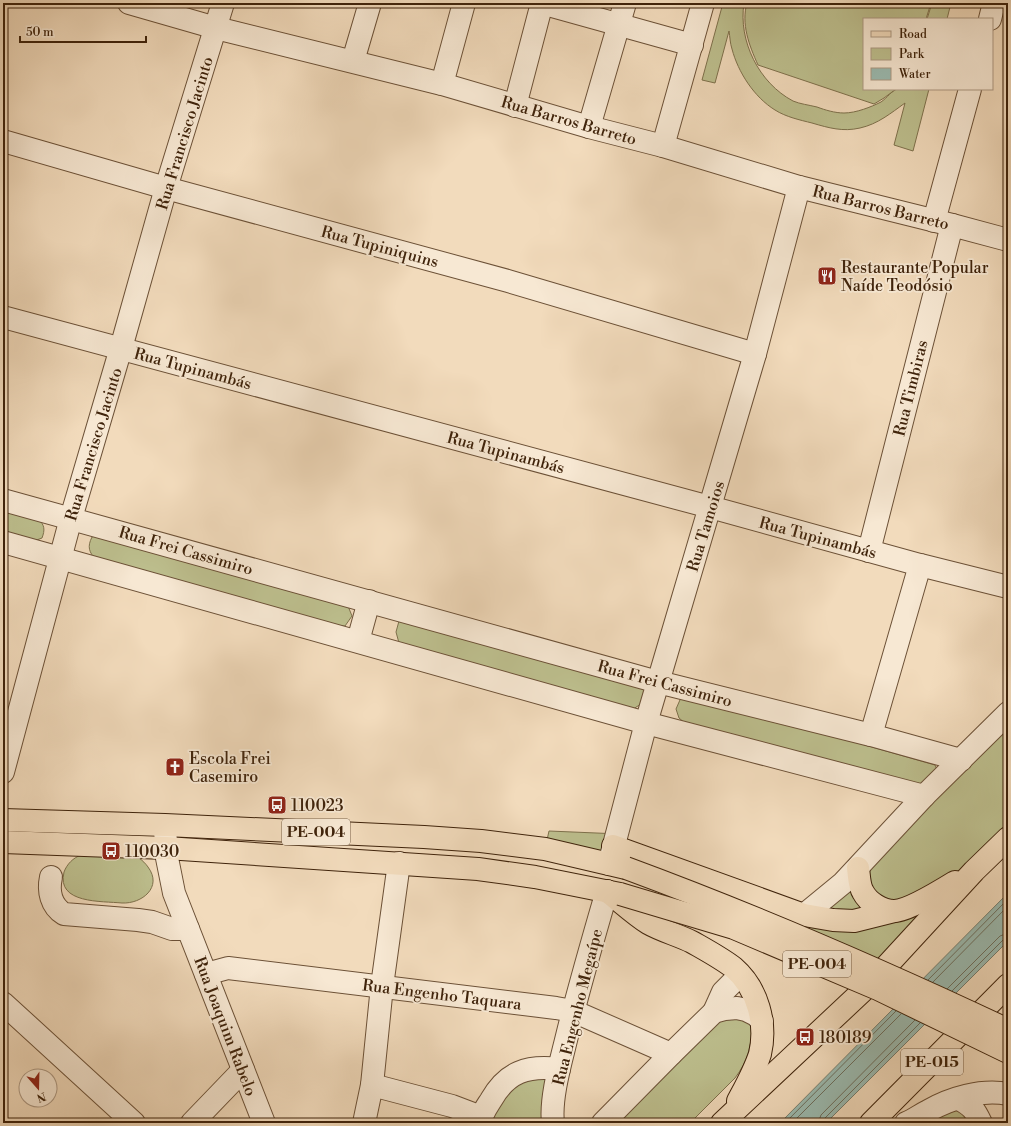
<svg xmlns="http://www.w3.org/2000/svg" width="1011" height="1126" font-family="'Libre Bodoni',serif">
	<rect width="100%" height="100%" fill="#f2dbbc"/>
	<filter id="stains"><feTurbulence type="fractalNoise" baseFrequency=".005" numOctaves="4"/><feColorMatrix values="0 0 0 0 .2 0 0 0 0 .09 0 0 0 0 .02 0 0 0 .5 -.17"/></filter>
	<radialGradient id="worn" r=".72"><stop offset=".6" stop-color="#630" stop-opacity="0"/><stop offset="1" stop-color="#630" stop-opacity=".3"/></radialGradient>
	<g fill="#bdbf8e" stroke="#7e714c">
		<path d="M 723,3 L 744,3 C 738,41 759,83 793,101 C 800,104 809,105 817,107 C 825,110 835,113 844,113 C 856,113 871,107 881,102 C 887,98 892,90 898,89 C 908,87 920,89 929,89 L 913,151 L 894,145 L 905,103 C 891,113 878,124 860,128 C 843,132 829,128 812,123 C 800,120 786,117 775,110 C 754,97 738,72 732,49 C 730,43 730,37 729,31 L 715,83 L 702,80 Z"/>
		<path d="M 747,3 L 931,3 L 926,19 L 864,19 L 864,89 L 896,89 L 884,98 L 874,104 L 758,65 C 749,45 741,24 747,3 Z"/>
		<polygon points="932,3 951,3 947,19 927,19"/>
		<path d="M 3,509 L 38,519 C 45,525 45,530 42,538 L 34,541 L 3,533 Z"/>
		<path d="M 99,534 L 348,606 L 352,616 L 345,626 L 336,626 L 96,560 C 89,552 87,547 92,537 Z"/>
		<polygon points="399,621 644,683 650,692 641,704 630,711 399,643 396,632"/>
		<polygon points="683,693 935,765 938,772 926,784 913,783 686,724 679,718 676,709"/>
		<polygon points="1008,713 1008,838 889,965 545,849 549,831 620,834 621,838 794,904 809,904"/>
		<path d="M 81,855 C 95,856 110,857 124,857 C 128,857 135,857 139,858 C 142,860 146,864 148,867 C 163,887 142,904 122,903 C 102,901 56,904 64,872 C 67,864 73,858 81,855 Z"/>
		<path d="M 730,1012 L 753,1026 C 751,1046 748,1061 735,1078 L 690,1123 L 609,1123 Z"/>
		<polygon points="554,1072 542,1123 488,1123 506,1080"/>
		<polygon points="950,1105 976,1123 915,1123"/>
	</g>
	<polygon fill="#9bbbb1" stroke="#767e6f" points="1008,893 1008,941 826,1123 780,1123"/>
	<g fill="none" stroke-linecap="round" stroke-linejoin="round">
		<g stroke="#6d6f5e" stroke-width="1">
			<polyline points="928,980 1008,899"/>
			<polyline points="933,982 1008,906"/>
			<polyline points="947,989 1000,936 1008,933"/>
			<polyline points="952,991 1004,939 1008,938"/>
			<polyline points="785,1123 896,1011"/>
			<polyline points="792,1123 901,1014"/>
			<polyline points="818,1123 821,1115 915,1020"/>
			<polyline points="823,1123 825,1118 920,1023"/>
		</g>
		<g stroke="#6c5137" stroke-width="24">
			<g id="minor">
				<polyline points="129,3 216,28 442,84 589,127 663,146 799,187 952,225 1008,240"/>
				<polyline points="541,3 692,45"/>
				<polyline points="990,19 994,3"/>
				<polyline points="353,61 370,3"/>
				<polyline points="442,84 464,3"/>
				<polyline points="515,106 542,3"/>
				<polyline points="589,127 625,3"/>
				<polyline points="3,141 166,188 508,281 755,354"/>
				<polyline points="663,146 703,3"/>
				<polyline points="934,221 970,89"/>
				<polyline points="3,317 710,507 920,565 1008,587"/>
				<polyline points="3,500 658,682 871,735 961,760"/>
				<polyline points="3,542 646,723 924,796"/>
				<polyline points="869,551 952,225"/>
				<polyline points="358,641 369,601"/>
				<polyline points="871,735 920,565"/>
				<polyline points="3,772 71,518 121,348 166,188 223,3"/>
				<polyline points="165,829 167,858 174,893 264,1123"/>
				<polyline points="609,864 646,723 755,354 799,187"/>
				<path d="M 51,877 C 48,891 51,906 64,914 L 138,920 L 152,922 L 172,929 L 188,929"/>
				<polyline points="804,915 843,883 924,796 1008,713"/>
				<polyline points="206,974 228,968 556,1008 573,1011 671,1054"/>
				<polyline points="3,1003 134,1123"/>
				<polyline points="714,1012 723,992 740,975"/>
				<polyline points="372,1085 452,1106 481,1117"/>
				<path d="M 959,1099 C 972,1106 975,1110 981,1123"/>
				<polyline points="192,1123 243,1070"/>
				<polyline points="364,1123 372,1085 382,986 399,863"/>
				<path d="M 481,1123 C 481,1114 486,1108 491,1100 C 507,1072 527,1065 559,1069"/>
				<path d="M 553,1123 C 550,1098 561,1061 567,1036 C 579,987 593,939 607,891"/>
				<polyline points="603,1123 671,1054 714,1012 725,1009 737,1008 746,1010 756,1015 762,1021"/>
				<path d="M 906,1123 C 914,1120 920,1115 928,1111 C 951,1098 981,1089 1008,1094"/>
			</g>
		</g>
		<g stroke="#3f230b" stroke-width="24">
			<g id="major">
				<polyline points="3,820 165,825 424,837 481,841 545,849 626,868"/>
				<polyline points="3,842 166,848 478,869 535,877 620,894"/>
			</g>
		</g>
		<g stroke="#3f230b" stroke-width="24">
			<g id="highway">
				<polyline points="613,846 804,915 833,920 854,921 894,911"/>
				<path d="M 858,868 C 859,875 859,886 863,892 C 868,902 882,911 894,911 C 908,911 942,890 955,882"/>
				<path d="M 607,891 C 620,901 635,915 648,923 C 662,931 678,935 692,942 C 706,950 721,958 734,968 C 758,989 767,1024 760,1054 C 755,1070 746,1086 738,1101"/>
				<polyline points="722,1123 869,985 974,871 1008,838"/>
				<polyline points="871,1123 1008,985"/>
			</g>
		</g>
		<use href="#minor" stroke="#f7e8d3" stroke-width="22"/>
		<use href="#major" stroke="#f2dbbc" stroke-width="22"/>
		<use href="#highway" stroke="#f2dbbc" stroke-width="22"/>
		<g stroke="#3f230b" stroke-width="24" stroke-linecap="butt">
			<g id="major-bridge">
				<path d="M 626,868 C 756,916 883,971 1008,1030"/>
				<polyline points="620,894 734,928 878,989 1008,1052"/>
			</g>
		</g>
		<use href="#major-bridge" stroke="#f2dbbc" stroke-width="22"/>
	</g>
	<defs>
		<g id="restaurant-square" transform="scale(1)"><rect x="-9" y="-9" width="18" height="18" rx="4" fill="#8f2418" stroke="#f7e8d3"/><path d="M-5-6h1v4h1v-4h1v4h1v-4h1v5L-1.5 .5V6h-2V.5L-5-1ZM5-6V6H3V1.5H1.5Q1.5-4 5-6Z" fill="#fff"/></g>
		<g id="church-square" transform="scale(1)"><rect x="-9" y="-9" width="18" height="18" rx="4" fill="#8f2418" stroke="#f7e8d3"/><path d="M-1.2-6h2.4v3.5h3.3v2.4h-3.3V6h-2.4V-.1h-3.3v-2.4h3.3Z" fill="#fff"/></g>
		<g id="bus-square" transform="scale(1)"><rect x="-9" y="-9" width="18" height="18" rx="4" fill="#8f2418" stroke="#f7e8d3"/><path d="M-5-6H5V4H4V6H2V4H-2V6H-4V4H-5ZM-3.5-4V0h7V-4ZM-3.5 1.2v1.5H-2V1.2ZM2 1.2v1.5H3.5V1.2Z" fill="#fff"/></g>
	</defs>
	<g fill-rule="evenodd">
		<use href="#restaurant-square" x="827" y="276"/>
		<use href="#church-square" x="175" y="767"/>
		<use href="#bus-square" x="277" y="805"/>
		<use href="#bus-square" x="111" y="851"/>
		<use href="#bus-square" x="805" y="1037"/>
	</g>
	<g text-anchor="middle" stroke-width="3.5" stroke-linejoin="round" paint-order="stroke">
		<g fill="#f7e8d3" stroke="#765e47" stroke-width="1">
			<rect x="282" y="819" width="68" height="26" rx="3"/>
			<rect x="783" y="951" width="68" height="26" rx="3"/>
			<rect x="901" y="1049" width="62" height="26" rx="3"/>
		</g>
		<g font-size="15" font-weight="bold" fill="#3f230b">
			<text x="316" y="837">PE-004</text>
			<text x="817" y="969">PE-004</text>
			<text x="932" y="1067">PE-015</text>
		</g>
		<g font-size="16" fill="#3f230b" stroke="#f7e8d3">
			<text transform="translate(569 120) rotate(16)" y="6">Rua Barros Barreto</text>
			<text transform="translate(184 133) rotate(-73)" y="6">Rua Francisco Jacinto</text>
			<text transform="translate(881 207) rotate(14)" y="6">Rua Barros Barreto</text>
			<text transform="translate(380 246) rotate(15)" y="6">Rua Tupiniquins</text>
			<text transform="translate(193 368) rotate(15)" y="6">Rua Tupinambás</text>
			<text transform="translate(910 388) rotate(-76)" y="6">Rua Timbiras</text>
			<text transform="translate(93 444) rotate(-73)" y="6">Rua Francisco Jacinto</text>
			<text transform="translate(506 452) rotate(15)" y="6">Rua Tupinambás</text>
			<text transform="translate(705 526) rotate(-73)" y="6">Rua Tamoios</text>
			<text transform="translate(818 537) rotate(15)" y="6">Rua Tupinambás</text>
			<text transform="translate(186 550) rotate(16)" y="6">Rua Frei Cassimiro</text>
			<text transform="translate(665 683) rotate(15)" y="6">Rua Frei Cassimiro</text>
			<text transform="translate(442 994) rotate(7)" y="6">Rua Engenho Taquara</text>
			<text transform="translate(577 1007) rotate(-76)" y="6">Rua Engenho Megaípe</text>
			<text transform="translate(226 1026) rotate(69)" y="6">Rua Joaquim Rabelo</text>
		</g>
		<g font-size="16" fill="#3f230b" stroke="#f7e8d3" text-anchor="start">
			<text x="841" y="273">Restaurante Popular<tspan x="841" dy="18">Naíde Teodósio</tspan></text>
			<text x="189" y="764">Escola Frei<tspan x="189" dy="18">Casemiro</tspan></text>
			<text x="291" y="811">110023</text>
			<text x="125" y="857">110030</text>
			<text x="819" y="1043">180189</text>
		</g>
	</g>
	<rect width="1011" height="1126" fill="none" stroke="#f2dbbc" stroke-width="16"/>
	<rect x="4" y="4" width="1003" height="1118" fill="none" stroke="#3f230b" stroke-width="2"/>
	<rect x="8" y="8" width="995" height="1110" fill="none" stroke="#3f230b"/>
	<rect x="863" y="18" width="130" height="72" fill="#f7e8d3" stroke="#ad9983"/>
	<rect x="871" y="31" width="20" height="6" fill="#f2dbbc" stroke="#ad9983"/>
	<text x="899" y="38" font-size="12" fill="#3f230b">Road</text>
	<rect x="871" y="48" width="20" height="12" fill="#bdbf8e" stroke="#ad9983"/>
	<text x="899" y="58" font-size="12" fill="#3f230b">Park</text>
	<rect x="871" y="68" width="20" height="12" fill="#9bbbb1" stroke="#ad9983"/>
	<text x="899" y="78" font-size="12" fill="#3f230b">Water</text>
	<g transform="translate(38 1088) rotate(160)"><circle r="19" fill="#f7e8d3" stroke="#ad9983"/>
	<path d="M0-3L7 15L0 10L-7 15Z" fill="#8f2418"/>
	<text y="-6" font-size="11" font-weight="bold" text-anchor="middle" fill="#3f230b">N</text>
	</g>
	<path d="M20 36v6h126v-6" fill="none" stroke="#3f230b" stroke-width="2"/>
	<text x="26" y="36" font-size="12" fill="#3f230b" stroke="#f7e8d3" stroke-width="3" paint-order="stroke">50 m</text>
	<rect width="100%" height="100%" filter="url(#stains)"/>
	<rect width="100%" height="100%" fill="url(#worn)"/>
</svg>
